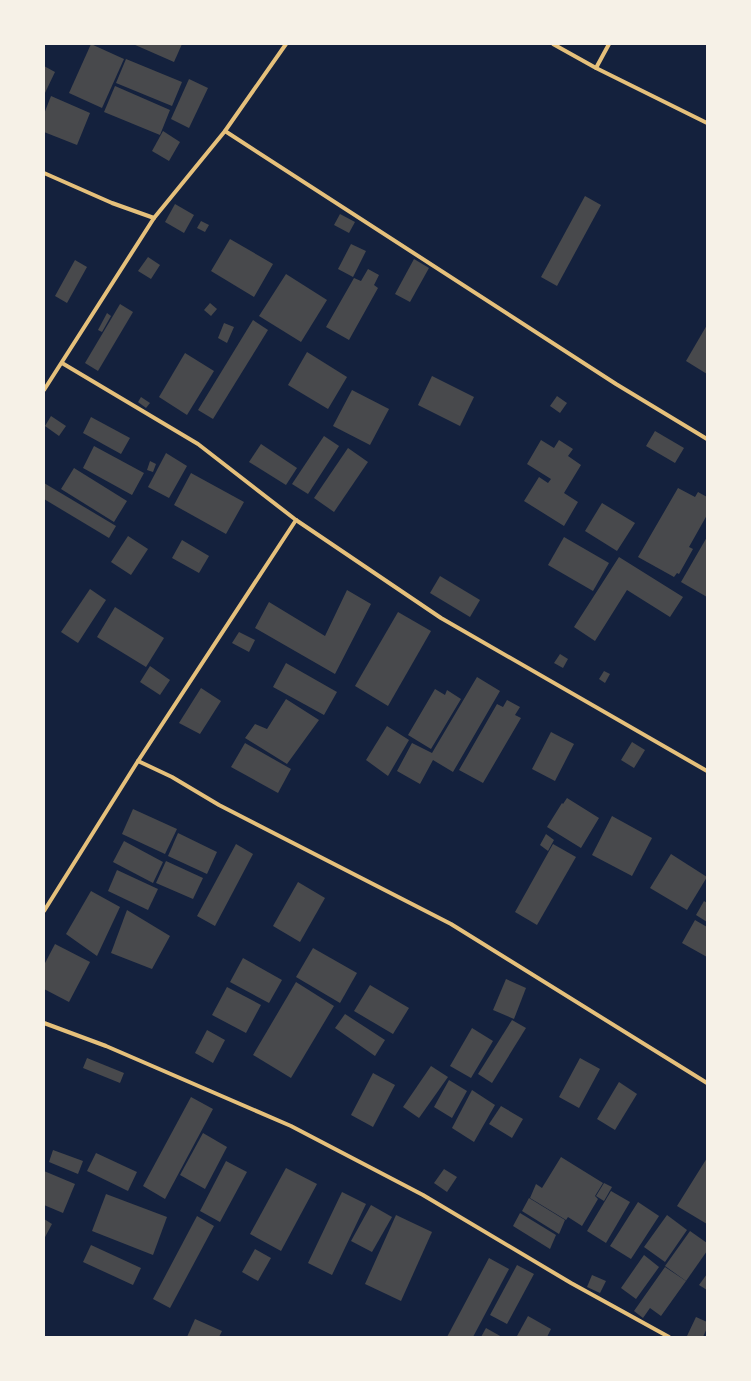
<svg xmlns="http://www.w3.org/2000/svg" width="751" height="1381" font-family="Montserrat,sans-serif">
	<rect width="100%" height="100%" fill="#14213d"/>
	<g fill="#48494c">
		<polygon points="91,44 124,59 102,108 69,93"/>
		<polygon points="133,44 182,44 174,62"/>
		<polygon points="126,59 182,82 172,106 116,83"/>
		<polygon points="44,66 55,72 44,95"/>
		<polygon points="189,79 208,88 189,128 171,119"/>
		<polygon points="115,86 170,110 160,135 104,112"/>
		<polygon points="51,96 90,113 77,145 44,132 44,114"/>
		<polygon points="163,131 180,142 169,161 152,151"/>
		<polygon points="585,196 601,205 557,286 541,277"/>
		<polygon points="175,204 194,215 184,233 165,222"/>
		<polygon points="340,214 355,222 349,233 334,225"/>
		<polygon points="201,221 209,225 205,232 197,228"/>
		<polygon points="230,239 273,264 254,297 211,271"/>
		<polygon points="351,244 366,251 353,277 338,269"/>
		<polygon points="148,257 160,265 151,279 138,271"/>
		<polygon points="414,259 429,268 410,302 395,294"/>
		<polygon points="75,260 87,267 67,303 55,296"/>
		<polygon points="368,269 379,275 374,285 378,288 349,340 326,327 354,278 361,281"/>
		<polygon points="286,274 327,300 301,342 259,316"/>
		<polygon points="210,303 217,309 211,316 204,310"/>
		<polygon points="120,304 133,312 98,371 85,363"/>
		<polygon points="107,313 111,316 102,332 98,330"/>
		<polygon points="253,320 268,330 213,419 198,410"/>
		<polygon points="224,323 234,327 227,343 218,338"/>
		<polygon points="707,325 707,374 686,361"/>
		<polygon points="307,352 347,377 328,409 288,385"/>
		<polygon points="185,353 214,371 187,415 159,397"/>
		<polygon points="432,376 474,397 460,426 418,405"/>
		<polygon points="352,390 389,409 370,445 333,426"/>
		<polygon points="557,396 567,403 560,413 550,406"/>
		<polygon points="141,397 150,403 146,408 138,402"/>
		<polygon points="51,416 66,426 59,436 45,426"/>
		<polygon points="91,417 130,438 121,454 83,433"/>
		<polygon points="655,431 684,448 675,463 646,446"/>
		<polygon points="324,436 339,446 308,494 292,484"/>
		<polygon points="541,440 554,448 559,440 573,449 568,456 581,465 564,493 578,502 564,526 524,501 539,477 548,483 551,479 527,464"/>
		<polygon points="261,444 297,468 286,485 249,462"/>
		<polygon points="94,446 144,473 132,495 83,468"/>
		<polygon points="348,448 368,462 334,512 314,498"/>
		<polygon points="166,453 187,466 169,498 148,487"/>
		<polygon points="150,461 156,464 153,472 147,470"/>
		<polygon points="74,468 127,501 114,522 61,489"/>
		<polygon points="191,473 244,502 226,534 174,505"/>
		<polygon points="44,483 116,526 109,538 44,499"/>
		<polygon points="678,488 695,497 698,492 707,497 707,515 689,547 693,549 679,574 677,573 674,577 638,557"/>
		<polygon points="602,503 635,523 617,551 585,531"/>
		<polygon points="128,536 148,549 131,575 111,562"/>
		<polygon points="564,537 609,563 593,591 548,565"/>
		<polygon points="707,537 707,597 681,582"/>
		<polygon points="182,540 209,556 199,573 172,558"/>
		<polygon points="619,557 683,597 670,617 627,590 595,641 574,627"/>
		<polygon points="440,576 480,600 470,617 430,593"/>
		<polygon points="90,589 106,600 78,643 61,632"/>
		<polygon points="347,590 371,604 335,674 255,628 269,602 325,636"/>
		<polygon points="115,607 164,638 146,667 97,637"/>
		<polygon points="398,612 431,631 388,706 355,686"/>
		<polygon points="239,632 255,640 249,652 232,643"/>
		<polygon points="560,654 568,659 563,668 554,663"/>
		<polygon points="286,663 337,692 324,715 273,687"/>
		<polygon points="150,666 170,680 160,695 140,682"/>
		<polygon points="604,671 610,674 605,683 599,679"/>
		<polygon points="477,677 500,691 453,772 433,760 420,784 397,771 412,743 432,753"/>
		<polygon points="201,688 221,701 200,734 179,723"/>
		<polygon points="435,689 445,695 447,690 461,699 431,749 408,735"/>
		<polygon points="286,699 319,720 287,764 245,738 255,724 267,729"/>
		<polygon points="507,700 520,707 515,715 521,718 483,783 459,770 497,704 503,707"/>
		<polygon points="387,726 409,740 388,776 366,760"/>
		<polygon points="551,732 574,744 555,781 532,769"/>
		<polygon points="632,742 645,750 634,768 621,760"/>
		<polygon points="245,743 291,769 278,793 231,767"/>
		<polygon points="567,798 599,818 581,848 547,827 562,803 563,804"/>
		<polygon points="133,809 177,829 165,854 122,834"/>
		<polygon points="612,816 652,838 632,876 592,855"/>
		<polygon points="178,833 217,852 207,874 168,856"/>
		<polygon points="546,834 554,840 548,851 540,845"/>
		<polygon points="124,841 163,862 153,883 113,862"/>
		<polygon points="236,844 253,854 215,926 197,916"/>
		<polygon points="553,844 576,857 537,925 515,912"/>
		<polygon points="671,854 707,877 687,910 650,888"/>
		<polygon points="166,861 203,878 193,899 156,883"/>
		<polygon points="117,870 158,889 148,910 108,891"/>
		<polygon points="298,882 325,898 300,942 273,926"/>
		<polygon points="91,891 120,907 97,956 66,934"/>
		<polygon points="704,901 707,903 707,922 696,915"/>
		<polygon points="127,910 170,936 152,969 111,953"/>
		<polygon points="695,920 707,927 707,957 682,943"/>
		<polygon points="55,944 90,962 69,1002 44,989 44,965"/>
		<polygon points="313,948 357,973 340,1003 296,977"/>
		<polygon points="243,958 282,980 269,1003 230,982"/>
		<polygon points="506,979 526,988 514,1019 493,1010"/>
		<polygon points="296,982 334,1006 291,1078 253,1055"/>
		<polygon points="370,985 409,1008 393,1034 354,1011"/>
		<polygon points="227,987 261,1005 246,1033 212,1015"/>
		<polygon points="345,1014 385,1040 375,1056 335,1028"/>
		<polygon points="512,1020 526,1028 492,1083 478,1074"/>
		<polygon points="472,1028 493,1041 471,1078 450,1066"/>
		<polygon points="207,1030 225,1040 213,1063 195,1053"/>
		<polygon points="87,1058 124,1073 120,1083 83,1068"/>
		<polygon points="580,1058 600,1069 579,1108 559,1097"/>
		<polygon points="431,1066 448,1077 419,1118 403,1107"/>
		<polygon points="373,1073 395,1085 373,1127 351,1115"/>
		<polygon points="449,1080 467,1091 452,1118 434,1107"/>
		<polygon points="619,1082 637,1094 615,1130 597,1119"/>
		<polygon points="472,1090 495,1105 474,1142 452,1128"/>
		<polygon points="191,1097 213,1109 165,1199 143,1186"/>
		<polygon points="501,1106 523,1119 512,1138 489,1124"/>
		<polygon points="203,1133 227,1147 205,1189 180,1175"/>
		<polygon points="53,1150 83,1161 78,1174 49,1162"/>
		<polygon points="96,1153 137,1172 128,1191 87,1171"/>
		<polygon points="561,1157 603,1183 595,1196 598,1199 582,1226 568,1217 566,1220 530,1198 536,1184 542,1188"/>
		<polygon points="707,1158 707,1224 677,1206"/>
		<polygon points="226,1161 247,1172 220,1222 200,1211"/>
		<polygon points="286,1168 317,1184 281,1251 250,1234"/>
		<polygon points="444,1169 457,1177 447,1192 434,1183"/>
		<polygon points="44,1171 75,1184 63,1213 44,1205"/>
		<polygon points="604,1183 612,1187 604,1201 596,1196"/>
		<polygon points="611,1191 630,1202 606,1243 587,1231"/>
		<polygon points="342,1192 366,1204 332,1275 308,1263"/>
		<polygon points="106,1194 167,1217 153,1255 92,1231"/>
		<polygon points="529,1198 565,1220 559,1234 522,1211"/>
		<polygon points="638,1202 659,1216 631,1259 610,1246"/>
		<polygon points="371,1205 392,1217 372,1252 351,1241"/>
		<polygon points="520,1213 556,1235 550,1249 513,1226"/>
		<polygon points="396,1215 432,1232 401,1301 365,1284"/>
		<polygon points="667,1215 687,1230 665,1262 644,1247"/>
		<polygon points="197,1216 214,1226 170,1308 153,1299"/>
		<polygon points="44,1219 52,1224 44,1239"/>
		<polygon points="690,1231 707,1243 707,1251 686,1281 665,1266"/>
		<polygon points="91,1245 141,1268 133,1285 83,1262"/>
		<polygon points="255,1249 271,1258 258,1281 242,1272"/>
		<polygon points="644,1255 659,1267 636,1299 621,1288"/>
		<polygon points="489,1258 509,1269 473,1337 447,1337"/>
		<polygon points="517,1265 534,1274 507,1324 490,1315"/>
		<polygon points="665,1267 686,1281 661,1316 650,1308 643,1318 634,1311"/>
		<polygon points="707,1274 707,1290 699,1285"/>
		<polygon points="592,1275 606,1281 600,1293 587,1287"/>
		<polygon points="528,1316 551,1329 547,1337 519,1337 517,1336"/>
		<polygon points="696,1317 707,1322 707,1328 703,1337 690,1337 687,1336"/>
		<polygon points="195,1319 222,1331 219,1337 187,1337"/>
		<polygon points="486,1328 502,1337 481,1337"/>
	</g>
	<g fill="none" stroke-linecap="round" stroke-linejoin="round">
		<g stroke="#e5c07b" stroke-width="4">
			<polyline points="553,44 596,68 707,123"/>
			<polyline points="596,68 609,44"/>
			<polyline points="225,131 616,384 707,439"/>
			<polyline points="44,173 112,203 154,218"/>
			<polyline points="62,363 198,444 296,520 441,618 707,771"/>
			<polyline points="44,390 154,218 225,131 286,44"/>
			<polyline points="138,761 172,777 219,805 451,924 707,1083"/>
			<polyline points="44,911 138,761 296,520"/>
			<polyline points="44,1023 106,1046 291,1126 423,1195 571,1283 669,1337"/>
		</g>
	</g>
	<rect width="751" height="1381" fill="none" stroke="#f6f1e7" stroke-width="90"/>
</svg>
